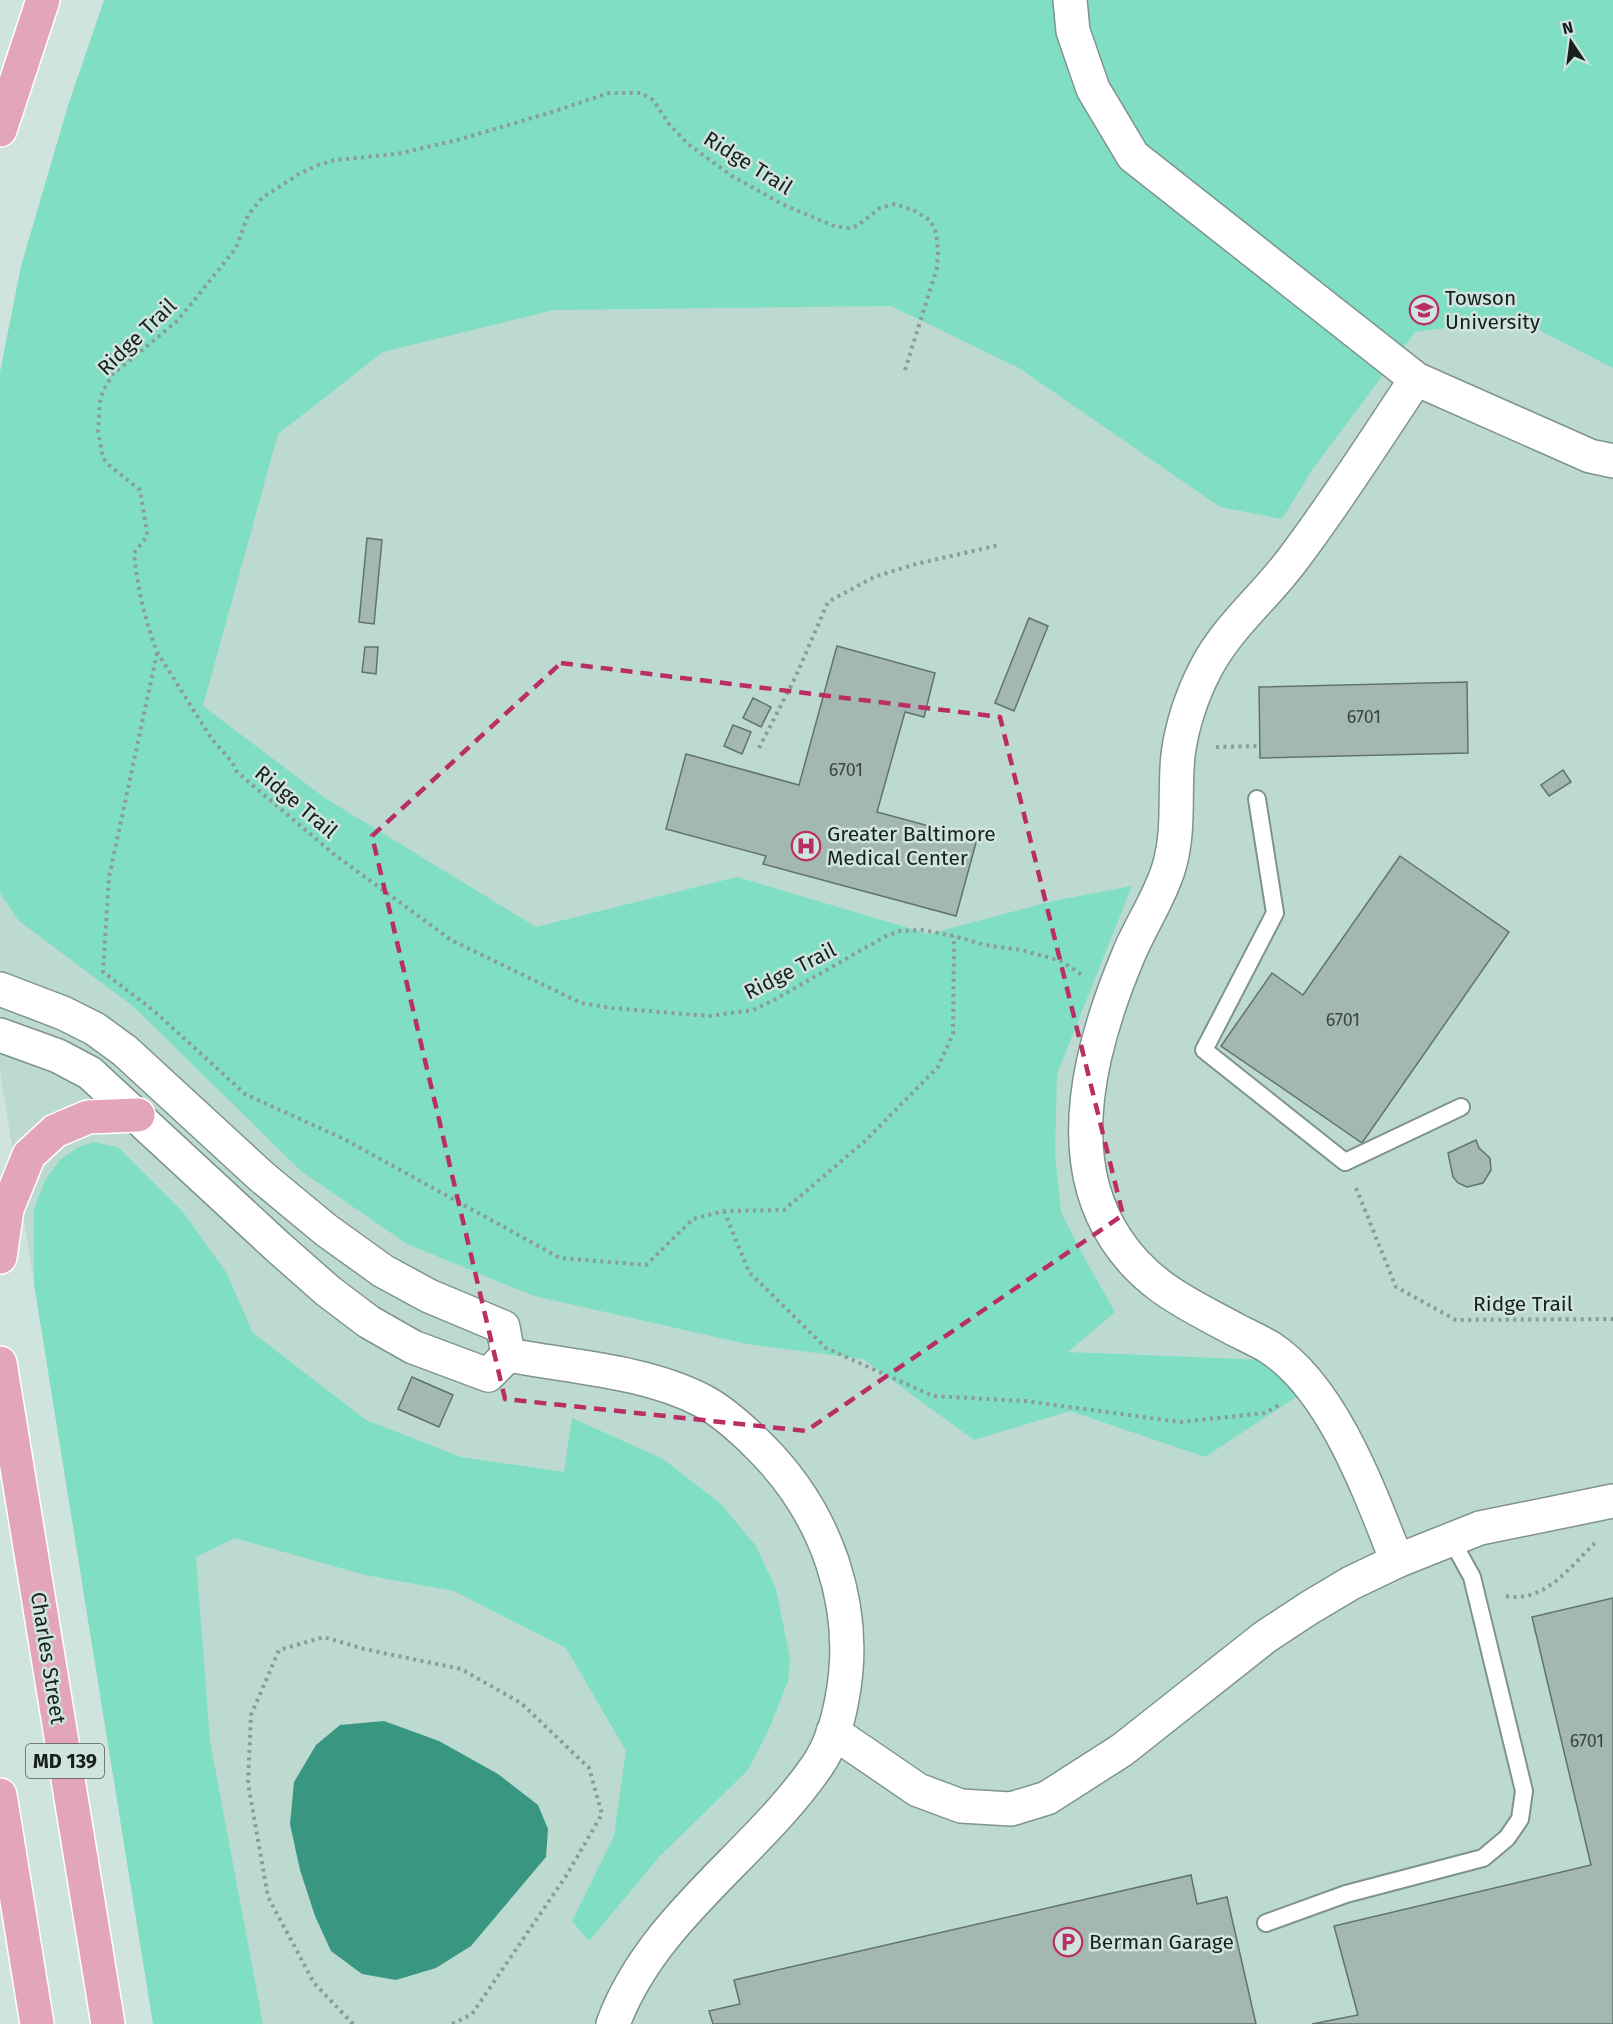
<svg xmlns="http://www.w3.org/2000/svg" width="1613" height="2024" font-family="'Fira Sans',sans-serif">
	<rect width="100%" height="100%" fill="#cfe4dd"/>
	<polygon fill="#bcdad0" points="104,0 1613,0 1613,2024 153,2024 0,1071 0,582 67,109"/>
	<g fill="#80dec5">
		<polygon points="104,0 1613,0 1613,368 1515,318 1415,332 1312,470 1282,519 1220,507 1019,368 891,306 554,310 383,352 278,434 203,706 325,798 536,927 737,877 929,934 1053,901 1132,886 1057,1074 1055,1154 1061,1212 1086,1261 1115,1312 1068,1352 1266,1360 1299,1395 1205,1457 1070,1411 974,1440 863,1359 747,1344 534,1296 407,1244 301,1171 134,1007 18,920 0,893 0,372 21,266 67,109"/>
		<polygon points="93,1142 118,1147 183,1212 226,1272 253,1333 366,1420 461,1457 564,1472 572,1418 663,1459 720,1503 756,1546 776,1589 790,1658 788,1681 769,1729 748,1770 659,1857 589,1941 572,1921 614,1836 626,1751 566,1648 454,1591 365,1575 235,1538 196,1557 210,1741 263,2024 153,2024 34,1284 34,1209 45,1180 60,1160 77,1148"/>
	</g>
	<polygon fill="#399781" points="384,1721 439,1741 498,1774 538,1805 548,1829 546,1857 471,1946 436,1968 396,1980 362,1974 331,1951 315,1916 300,1870 290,1824 294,1782 316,1745 340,1725"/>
	<g fill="#a4b8b2" stroke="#60736d" stroke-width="1.5">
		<polygon points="367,538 382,540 374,624 359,622"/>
		<polygon points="1029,618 1048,626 1014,711 995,703"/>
		<polygon points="837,646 935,673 924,717 905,712 877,812 977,839 956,916 763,864 766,856 666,829 686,754 799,785"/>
		<polygon points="365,647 378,647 376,674 362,672"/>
		<polygon points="1467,682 1468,753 1260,758 1259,687"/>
		<polygon points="753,698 771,707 761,727 743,718"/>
		<polygon points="733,725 751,732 742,754 724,746"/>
		<polygon points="1563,770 1571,782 1549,796 1541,785"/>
		<polygon points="1400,856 1509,932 1362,1143 1221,1046 1272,973 1303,995"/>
		<polygon points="1476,1140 1479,1148 1490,1158 1491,1170 1483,1183 1467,1187 1458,1183 1453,1177 1448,1153"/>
		<polygon points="412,1377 453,1395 439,1427 398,1409"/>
		<polygon points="1613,1598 1613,2024 1312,2024 1358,2015 1334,1926 1591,1865 1532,1617"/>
		<polygon points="1191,1875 1197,1904 1227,1897 1256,2024 713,2024 709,2011 740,2004 734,1980"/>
	</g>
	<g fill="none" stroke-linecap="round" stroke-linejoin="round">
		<g stroke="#7f938d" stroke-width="20">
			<g id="service">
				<polyline points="1257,799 1275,913 1204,1050 1345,1162 1461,1107"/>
				<polyline points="1266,1923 1346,1894 1483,1858 1507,1838 1520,1819 1524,1791 1472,1577 1451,1539"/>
			</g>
		</g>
		<g stroke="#7f938d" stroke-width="36">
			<g id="minor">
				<polyline points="1070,0 1073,31 1093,89 1133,156 1416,379 1590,456 1613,461"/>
				<polyline points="0,989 63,1013 95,1029 125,1051 262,1177 326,1230 383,1271 429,1296 503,1327 508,1355"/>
				<polyline points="0,1035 58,1056 90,1073 278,1247 328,1291 369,1322 413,1347 488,1375 508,1355"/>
				<path d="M 508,1355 C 571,1367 646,1371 703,1401 C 724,1412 743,1430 759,1446 C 826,1512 860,1606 842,1699 C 838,1722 830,1747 817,1766 C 755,1856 652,1918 613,2024"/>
				<path d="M 1397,1561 C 1370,1493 1333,1388 1269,1347 C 1259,1341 1248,1336 1238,1331 C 1190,1305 1147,1287 1116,1239 C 1060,1155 1092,1042 1128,956 C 1140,926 1160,898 1169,867 C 1180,830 1174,792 1178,755 C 1182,725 1192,695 1206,668 C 1228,626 1265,597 1293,559 C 1337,501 1376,439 1416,379"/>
				<polyline points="833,1732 918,1790 961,1806 1011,1809 1047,1798 1122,1750 1265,1637 1309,1608 1351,1583 1397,1561 1480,1528 1613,1501"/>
			</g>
		</g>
		<g stroke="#fff" stroke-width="36">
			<g id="primary">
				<polyline points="0,130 43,0"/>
				<polyline points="0,1257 7,1209 29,1155 55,1131 88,1117 138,1115"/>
				<polyline points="0,1363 108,2024"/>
				<polyline points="0,1795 37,2024"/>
			</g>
		</g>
		<g stroke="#8b9b95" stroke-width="4" stroke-dasharray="3 4.5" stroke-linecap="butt">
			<path d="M 905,370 L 937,268 L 938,250 L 936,233 L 930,220 L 913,210 L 895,204 L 880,208 L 857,226 L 849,228 L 834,226 L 782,204 L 732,176 L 688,144 L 669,124 L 653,100 L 641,93 L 609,93 L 549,113 L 457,140 L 397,154 L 335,160 L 318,165 L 299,174 L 262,198 L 248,215 L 236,248 L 192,303 L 176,322 L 113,374 L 103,391 L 100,401 L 98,431 L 103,458 L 110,466 L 140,490 L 147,533 L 146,538 L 134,553 C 137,586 145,620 157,652 L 211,738 L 232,762 L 237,772 L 335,855 L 451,940 L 581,1003 L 612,1008 L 709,1016 L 753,1010 L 774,1000 L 886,936 L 900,931 L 922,930 L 954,936 L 985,945 L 1021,950 L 1061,961 L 1082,975"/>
			<polyline points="157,653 109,877 103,972 153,1010 245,1094 344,1139 560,1258 646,1265 693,1219 724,1211 784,1210 865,1141 938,1067 953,1034 954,936"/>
			<polyline points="1216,747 1260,746"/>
			<polyline points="759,748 796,676 828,602 874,577 916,564 999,545"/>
			<polyline points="1356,1188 1396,1287 1456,1320 1613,1319"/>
			<polyline points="724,1211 749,1272 826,1348 933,1396 1025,1401 1180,1422 1265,1413 1279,1405"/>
			<path d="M 1506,1596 C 1545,1603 1570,1567 1595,1543"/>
			<polyline points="353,2024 314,1983 268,1897 248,1783 251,1715 279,1650 324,1637 364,1649 461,1669 521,1703 589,1768 602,1814 566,1876 472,2014 452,2024"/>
		</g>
		<use href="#service" stroke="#fff" stroke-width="16"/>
		<use href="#minor" stroke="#fff" stroke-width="33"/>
		<use href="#primary" stroke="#e3a6b9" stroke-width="33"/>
	</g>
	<path fill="none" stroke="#ba2e65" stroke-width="4.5" stroke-dasharray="12 8" stroke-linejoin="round" d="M 561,663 L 1000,717 L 1123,1215 L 806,1431 L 505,1399 L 372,836 Z"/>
	<defs>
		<g id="university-ring" transform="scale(1.5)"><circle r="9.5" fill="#cfe4dd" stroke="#ba2e65" stroke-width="1.5"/><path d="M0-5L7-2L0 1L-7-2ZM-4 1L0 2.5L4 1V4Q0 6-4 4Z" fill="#ba2e65"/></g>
		<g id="hospital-ring" transform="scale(1.5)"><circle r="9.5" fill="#cfe4dd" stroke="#ba2e65" stroke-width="1.5"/><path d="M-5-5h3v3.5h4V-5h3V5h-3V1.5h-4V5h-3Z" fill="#ba2e65"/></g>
		<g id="parking-ring" transform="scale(1.5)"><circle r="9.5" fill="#cfe4dd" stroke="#ba2e65" stroke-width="1.5"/><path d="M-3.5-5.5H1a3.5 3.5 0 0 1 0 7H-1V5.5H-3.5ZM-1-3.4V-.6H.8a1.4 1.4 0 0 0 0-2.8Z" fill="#ba2e65"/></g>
	</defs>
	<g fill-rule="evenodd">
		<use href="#university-ring" x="1424" y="310"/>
		<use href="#hospital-ring" x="806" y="846"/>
		<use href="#parking-ring" x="1068" y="1942"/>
	</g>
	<g text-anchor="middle" stroke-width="5" stroke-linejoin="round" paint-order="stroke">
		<g font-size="18" fill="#3b4642">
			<text x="1364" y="723">6701</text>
			<text x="846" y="776">6701</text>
			<text x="1343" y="1026">6701</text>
			<text x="1587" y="1747">6701</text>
		</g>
		<rect fill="#cfe4dd" stroke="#4f5b57" stroke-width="1.5" x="26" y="1744" width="78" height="34" rx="4.5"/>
		<g font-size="20" font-weight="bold" fill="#18201d">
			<text x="65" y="1768">MD 139</text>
		</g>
		<g font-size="21" fill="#18201d" stroke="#cfe4dd">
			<text transform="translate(748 163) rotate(32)" y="7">Ridge Trail</text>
			<text transform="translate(137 337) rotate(-44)" y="7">Ridge Trail</text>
			<text transform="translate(296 802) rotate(40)" y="7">Ridge Trail</text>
			<text transform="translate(790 971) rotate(-27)" y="7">Ridge Trail</text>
			<text x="1523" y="1311">Ridge Trail</text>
			<text transform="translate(48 1658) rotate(81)" y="7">Charles Street</text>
		</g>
		<g font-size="21" fill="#18201d" stroke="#cfe4dd" text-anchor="start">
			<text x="1445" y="305">Towson<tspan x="1445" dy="24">University</tspan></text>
			<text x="827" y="841">Greater Baltimore<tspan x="827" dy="24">Medical Center</tspan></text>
			<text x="1089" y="1949">Berman Garage</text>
		</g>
	</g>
	<g transform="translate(1571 42) rotate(347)" stroke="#cfe4dd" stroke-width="4.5" paint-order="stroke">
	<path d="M0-4.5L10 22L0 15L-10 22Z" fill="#18201d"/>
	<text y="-9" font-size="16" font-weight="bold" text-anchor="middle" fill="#18201d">N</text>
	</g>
</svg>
